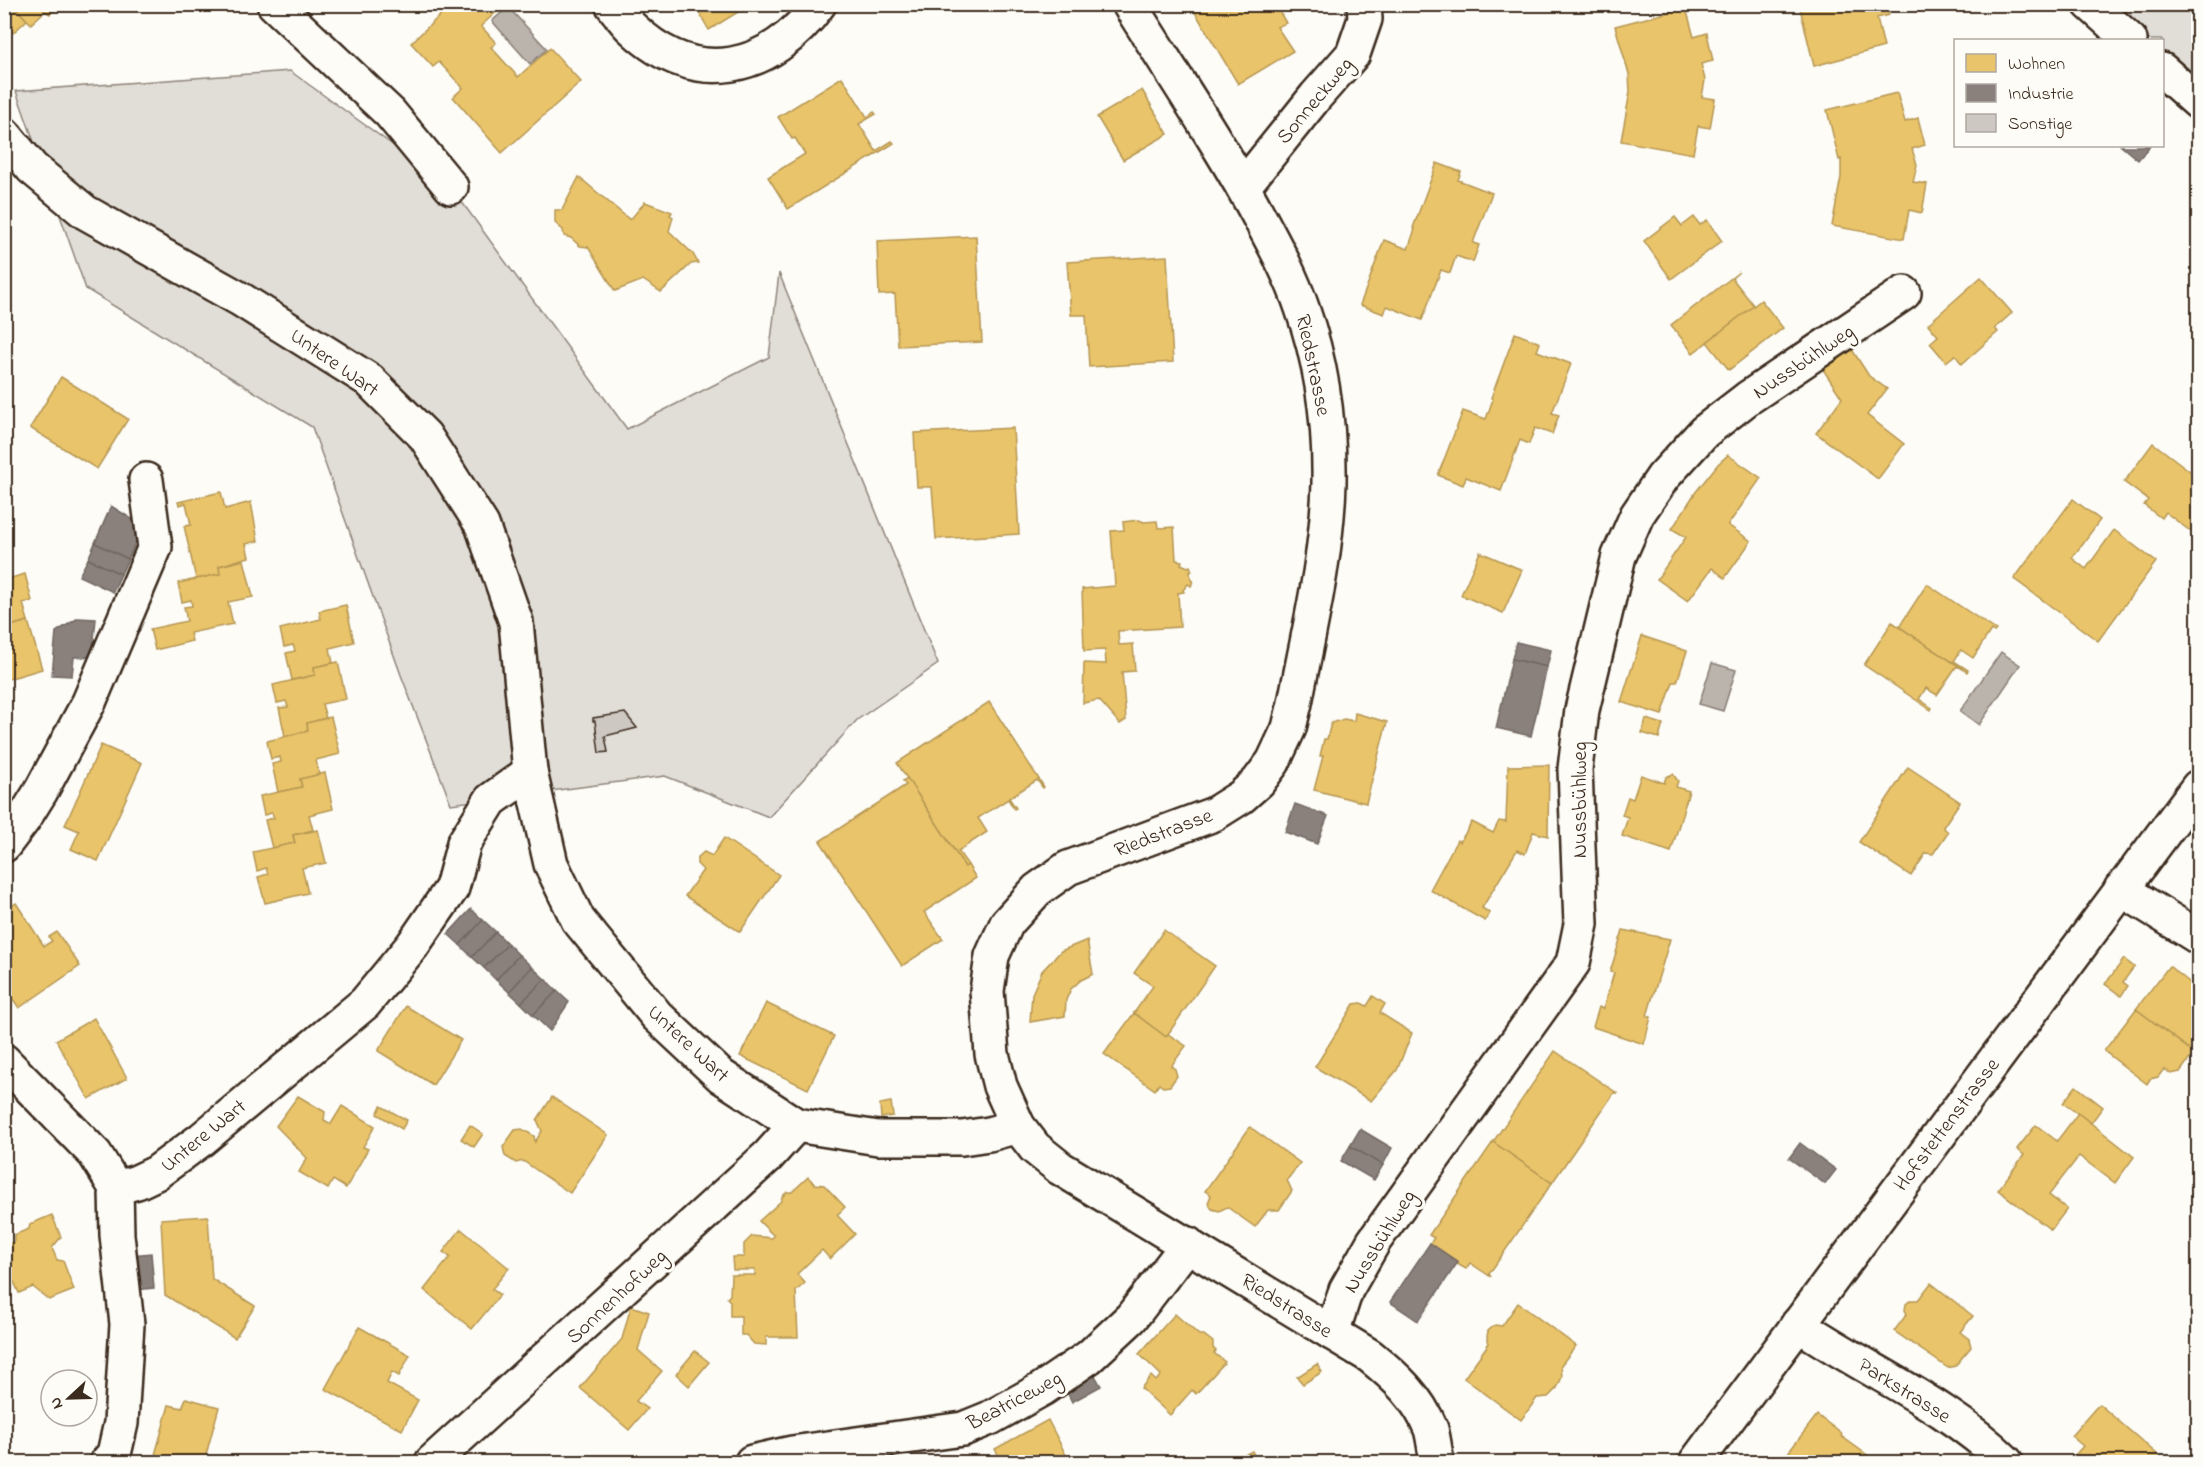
<svg xmlns="http://www.w3.org/2000/svg" width="2203" height="1467" font-family="'Indie Flower',sans-serif">
	<rect width="100%" height="100%" fill="#fdfcf7"/>
	<filter id="ink" filterUnits="userSpaceOnUse"><feTurbulence type="fractalNoise" baseFrequency=".0167" numOctaves="2"/><feDisplacementMap in="SourceGraphic" scale="12" xChannelSelector="R" yChannelSelector="G"/><feConvolveMatrix kernelMatrix="1 2 1 2 8 2 1 2 1" color-interpolation-filters="sRGB"/></filter>
	<g filter="url(#ink)">
		<g fill="#e1ded7" stroke="#8e847a" stroke-width="1.5">
			<polygon points="2090,5 2198,5 2198,102 2163,70 2162,40 2130,40"/>
			<polygon points="290,71 451,187 627,429 769,357 779,273 938,664 857,720 769,817 665,776 451,804 401,675 312,427 86,289 16,91"/>
		</g>
		<g fill="#bbb4ad" stroke="#887d74" stroke-width="1.5">
			<polygon points="508,7 547,49 530,64 492,21"/>
			<polygon points="2001,652 2020,665 1979,725 1960,711"/>
			<polygon points="1712,663 1736,670 1723,711 1699,704"/>
		</g>
		<g fill="#e9c46a" stroke="#b59653" stroke-width="1.5">
			<polygon points="4,4 12,4 27,20 13,33 7,31 4,33"/>
			<polygon points="12,4 60,4 50,14 45,11 31,24"/>
			<polygon points="452,4 505,4 481,26 496,43 491,47 518,77 550,48 581,82 502,153 453,97 463,88 439,62 433,67 411,43"/>
			<polygon points="694,4 751,4 709,30"/>
			<polygon points="1190,4 1275,4 1286,23 1277,27 1293,51 1238,84"/>
			<polygon points="1428,4 1460,4 1428,8"/>
			<polygon points="1799,4 1886,4 1889,15 1877,18 1884,47 1814,66"/>
			<polygon points="1686,8 1694,37 1707,33 1713,61 1701,64 1705,80 1702,97 1715,99 1710,128 1698,126 1693,154 1621,141 1630,92 1629,74 1615,26"/>
			<polygon points="842,77 867,117 874,112 876,114 859,124 876,151 892,141 894,143 788,209 768,177 805,154 795,138 792,139 778,117"/>
			<polygon points="1142,90 1168,134 1123,160 1097,117"/>
			<polygon points="1897,93 1905,122 1918,118 1925,145 1912,149 1917,165 1913,182 1927,184 1922,213 1909,210 1904,239 1832,226 1841,177 1841,159 1839,160 1827,110"/>
			<polygon points="1437,163 1461,172 1458,180 1492,193 1473,243 1479,245 1473,262 1456,256 1450,273 1441,270 1422,320 1387,306 1384,314 1360,305 1384,240 1408,249 1415,229 1413,228"/>
			<polygon points="579,177 630,220 645,202 672,212 670,215 673,217 669,231 693,254 698,263 691,264 661,292 643,280 615,291 588,247 580,246 571,238 564,236 563,230 555,223 555,210 562,210"/>
			<polygon points="1675,217 1682,226 1694,217 1700,225 1707,220 1722,241 1671,279 1644,241"/>
			<polygon points="976,236 982,342 898,346 895,294 879,295 877,241"/>
			<polygon points="1167,256 1173,362 1089,367 1086,315 1071,315 1067,262"/>
			<polygon points="1739,272 1732,278 1754,306 1693,353 1671,325"/>
			<polygon points="1981,277 2012,313 1995,328 1998,332 1962,364 1955,355 1946,362 1930,343 1938,336 1928,324"/>
			<polygon points="1761,300 1783,328 1729,370 1707,342"/>
			<polygon points="1515,333 1540,343 1537,351 1571,364 1552,413 1559,415 1552,434 1535,428 1529,444 1520,440 1501,491 1466,477 1463,485 1438,475 1463,411 1486,419 1493,399 1491,398"/>
			<polygon points="1851,348 1869,376 1887,389 1867,415 1904,444 1878,479 1816,433 1842,398 1822,368"/>
			<polygon points="61,377 128,419 97,469 30,428"/>
			<polygon points="1013,428 1019,534 936,539 932,487 917,487 914,433"/>
			<polygon points="2153,443 2198,477 2198,537 2165,512 2161,518 2144,505 2148,500 2124,482"/>
			<polygon points="1728,455 1761,478 1728,525 1751,541 1725,578 1712,568 1688,601 1657,579 1686,537 1672,529 1695,493 1718,464"/>
			<polygon points="221,492 225,509 251,502 258,541 246,544 249,557 219,566 220,574 196,579 184,526 191,525 186,503 179,505 178,502"/>
			<polygon points="2073,499 2100,520 2072,558 2086,569 2114,530 2156,562 2098,641 2014,579"/>
			<polygon points="1139,520 1144,522 1157,521 1158,528 1174,527 1176,560 1182,561 1181,564 1188,567 1190,566 1192,571 1190,572 1191,580 1193,581 1191,586 1188,584 1183,590 1184,592 1178,593 1180,627 1118,631 1119,645 1133,644 1135,671 1122,672 1126,720 1120,724 1099,700 1083,703 1084,663 1106,664 1105,650 1084,651 1082,589 1115,586 1111,531 1124,530 1123,522"/>
			<polygon points="1480,552 1522,570 1503,613 1461,595"/>
			<polygon points="244,560 253,597 228,602 233,624 190,633 192,641 155,650 150,629 187,621 184,607 192,606 191,600 182,602 178,583 220,574 219,566"/>
			<polygon points="25,574 32,601 23,603 28,621 4,628 4,580"/>
			<polygon points="1927,584 1996,630 1994,632 1991,630 1973,658 1961,650 1954,661 1968,670 1967,672 1899,627"/>
			<polygon points="346,605 354,642 330,648 333,663 314,667 315,675 292,680 286,653 295,651 293,645 284,647 280,629 321,619 319,611"/>
			<polygon points="28,621 42,669 5,680 4,628"/>
			<polygon points="1892,622 1960,667 1956,667 1937,695 1926,688 1919,699 1932,708 1931,710 1864,665"/>
			<polygon points="1642,636 1687,651 1677,682 1673,682 1662,715 1621,702"/>
			<polygon points="338,662 346,699 322,704 326,718 307,723 308,731 285,736 279,708 288,707 286,701 277,703 273,685 315,675 314,667"/>
			<polygon points="989,702 1044,787 1043,788 1037,780 1009,798 1016,808 1014,809 1008,799 978,818 987,832 958,851 968,865 965,867 897,763"/>
			<polygon points="1355,713 1387,722 1366,803 1314,790 1323,756 1320,756 1324,739 1327,739 1331,723 1344,719 1354,721"/>
			<polygon points="331,717 340,754 316,760 319,775 300,779 302,787 278,792 272,764 281,762 280,757 271,759 267,741 308,731 307,723"/>
			<polygon points="1646,719 1663,724 1659,738 1642,733"/>
			<polygon points="101,745 142,763 98,861 71,849 79,831 65,825"/>
			<polygon points="1549,765 1548,836 1533,832 1525,854 1517,850 1482,908 1490,913 1485,921 1430,890 1457,840 1460,842 1472,822 1493,833 1499,821 1506,822 1508,766"/>
			<polygon points="1908,767 1960,802 1943,827 1948,832 1933,854 1926,853 1911,876 1859,842"/>
			<polygon points="325,773 333,809 309,815 313,830 293,835 295,843 272,848 265,820 274,818 272,813 264,815 260,796 302,787 300,779"/>
			<polygon points="1673,774 1678,781 1676,787 1689,791 1671,852 1622,836 1628,817 1622,815 1628,797 1633,799 1641,775 1664,783 1666,777"/>
			<polygon points="907,778 965,867 968,865 976,878 924,912 943,939 902,966 820,841 906,785 903,781"/>
			<polygon points="318,830 326,863 302,868 308,893 265,903 258,877 268,874 266,868 257,871 253,852 295,843 293,835"/>
			<polygon points="724,838 779,875 740,932 685,896 703,870 697,864 697,858 704,852 712,856"/>
			<polygon points="16,903 44,946 52,941 49,937 57,932 80,966 19,1008 4,986 4,974 7,972 4,968 4,911"/>
			<polygon points="1164,930 1215,966 1166,1037 1134,1013 1153,986 1134,973"/>
			<polygon points="1623,930 1670,939 1647,1016 1651,1017 1644,1044 1593,1027 1599,1007 1603,1009 1614,973 1610,972"/>
			<polygon points="1087,940 1093,974 1081,980 1071,989 1066,1000 1065,1016 1030,1022 1032,994 1042,971 1061,951"/>
			<polygon points="2124,959 2134,967 2123,982 2128,986 2121,996 2105,984"/>
			<polygon points="2169,966 2198,989 2198,1047 2194,1053 2136,1009"/>
			<polygon points="1373,996 1385,1004 1380,1013 1412,1033 1397,1070 1371,1101 1315,1067 1354,1004 1361,1003 1367,1006"/>
			<polygon points="766,1003 834,1036 808,1089 740,1056"/>
			<polygon points="406,1006 461,1040 433,1085 378,1051"/>
			<polygon points="2136,1009 2194,1053 2180,1072 2171,1074 2164,1069 2158,1077 2150,1079 2147,1084 2104,1051"/>
			<polygon points="1134,1013 1166,1037 1168,1034 1186,1046 1171,1066 1175,1069 1177,1076 1170,1086 1163,1087 1159,1084 1155,1090 1104,1054"/>
			<polygon points="94,1018 127,1078 89,1099 56,1040"/>
			<polygon points="1555,1051 1617,1093 1614,1093 1552,1183 1493,1142"/>
			<polygon points="2076,1086 2103,1107 2091,1123 2063,1103"/>
			<polygon points="298,1096 325,1112 324,1120 331,1124 342,1106 375,1126 363,1147 368,1149 346,1188 333,1180 328,1189 299,1172 307,1158 276,1126"/>
			<polygon points="552,1097 608,1135 570,1193 523,1161 516,1163 505,1156 503,1147 515,1130 522,1129 534,1136 535,1142 542,1131 537,1120"/>
			<polygon points="891,1102 893,1116 881,1118 880,1104"/>
			<polygon points="381,1106 407,1120 402,1129 377,1114"/>
			<polygon points="2078,1113 2134,1157 2115,1183 2079,1156 2049,1195 2067,1209 2051,1230 1998,1190 2024,1155 2017,1149 2036,1125 2057,1141"/>
			<polygon points="470,1125 483,1134 474,1147 461,1139"/>
			<polygon points="1250,1127 1300,1163 1287,1180 1292,1191 1279,1210 1268,1210 1255,1227 1227,1207 1219,1211 1212,1209 1208,1203 1211,1195 1205,1191"/>
			<polygon points="1493,1142 1552,1183 1489,1274 1491,1277 1470,1263 1466,1269 1457,1264 1458,1262 1430,1243 1434,1238 1429,1235"/>
			<polygon points="808,1177 815,1184 824,1185 845,1207 837,1215 855,1234 830,1259 822,1250 797,1274 805,1283 796,1291 798,1337 766,1337 766,1345 754,1344 746,1335 741,1335 741,1316 730,1316 730,1301 727,1298 730,1295 731,1275 755,1275 755,1270 733,1270 732,1257 744,1257 744,1244 752,1236 772,1238 774,1236 759,1221 781,1201 782,1197 787,1192 792,1192"/>
			<polygon points="52,1215 61,1237 52,1248 57,1260 63,1261 74,1290 49,1300 33,1287 19,1293 14,1282 4,1275 4,1246 14,1242 14,1235 29,1229 30,1224"/>
			<polygon points="208,1216 212,1279 255,1306 235,1338 165,1295 161,1219"/>
			<polygon points="461,1229 509,1268 492,1289 500,1295 472,1329 424,1290 450,1257 443,1252"/>
			<polygon points="1931,1283 1973,1316 1960,1332 1969,1339 1971,1347 1955,1366 1948,1368 1894,1331 1907,1314 1905,1310 1906,1304 1911,1300 1918,1300"/>
			<polygon points="1518,1303 1576,1346 1561,1365 1562,1377 1557,1388 1548,1397 1537,1398 1521,1420 1464,1378 1489,1343 1487,1337 1488,1331 1495,1325 1502,1326"/>
			<polygon points="631,1306 649,1312 638,1350 662,1371 636,1401 647,1409 629,1430 580,1388 622,1339"/>
			<polygon points="1175,1314 1199,1335 1204,1335 1213,1342 1213,1348 1216,1351 1214,1353 1225,1362 1196,1394 1192,1390 1170,1415 1141,1388 1151,1376 1156,1381 1161,1375 1139,1354"/>
			<polygon points="359,1327 410,1355 399,1376 392,1372 387,1383 418,1400 402,1430 325,1389"/>
			<polygon points="695,1351 709,1362 689,1386 676,1374"/>
			<polygon points="1317,1364 1322,1372 1303,1384 1297,1377"/>
			<polygon points="186,1398 219,1407 204,1462 179,1462 155,1455 169,1405 182,1408"/>
			<polygon points="2099,1404 2166,1462 2069,1462 2083,1446 2071,1436"/>
			<polygon points="1817,1415 1842,1434 1841,1436 1877,1462 1781,1462"/>
			<polygon points="1048,1420 1068,1459 1062,1462 1002,1462 995,1449"/>
			<polygon points="1252,1451 1258,1462 1231,1462"/>
		</g>
		<g fill="#8a817c" stroke="#726760" stroke-width="1.5">
			<polygon points="2121,146 2150,146 2138,160"/>
			<polygon points="111,506 143,526 128,559 95,543"/>
			<polygon points="95,543 128,559 121,574 88,559"/>
			<polygon points="88,559 121,574 113,592 79,576"/>
			<polygon points="78,618 96,619 92,657 74,657 72,676 52,675 56,632"/>
			<polygon points="1516,642 1551,650 1547,667 1512,659"/>
			<polygon points="1512,659 1547,667 1531,736 1496,728"/>
			<polygon points="1295,804 1328,816 1317,844 1285,832"/>
			<polygon points="471,909 483,920 460,945 448,934"/>
			<polygon points="483,920 496,932 472,957 460,945"/>
			<polygon points="496,932 508,944 484,968 472,957"/>
			<polygon points="508,944 519,955 496,980 484,968"/>
			<polygon points="519,955 532,967 509,992 496,980"/>
			<polygon points="532,967 545,979 521,1003 509,992"/>
			<polygon points="545,979 557,991 533,1015 521,1003"/>
			<polygon points="557,991 569,1002 550,1031 533,1015"/>
			<polygon points="1360,1129 1392,1148 1383,1165 1350,1146"/>
			<polygon points="1800,1143 1836,1170 1825,1184 1789,1158"/>
			<polygon points="1350,1146 1383,1165 1374,1180 1341,1161"/>
			<polygon points="1430,1243 1458,1262 1418,1321 1390,1302"/>
			<polygon points="151,1253 154,1288 135,1290 132,1255"/>
			<polygon points="1093,1372 1101,1386 1072,1402 1065,1388"/>
		</g>
		<polygon fill="#cdc8c2" stroke="#3b2a1e" stroke-width="1.5" points="625,713 637,728 605,736 608,752 599,753 595,721 593,721 593,718"/>
		<g fill="none" stroke-linecap="round" stroke-linejoin="round">
			<g stroke="#3b2a1e" stroke-width="38">
				<g id="minor">
					<polyline points="274,4 390,113 451,187"/>
					<path d="M 612,4 C 619,13 625,22 633,29 C 696,89 771,71 819,4"/>
					<path d="M 1129,4 C 1174,76 1222,147 1262,222 C 1277,250 1292,278 1302,308 C 1322,364 1330,424 1329,483 C 1327,557 1309,630 1295,703 L 1289,728 L 1273,762 L 1258,782 L 1241,797 L 1214,814 L 1068,868 L 1037,890 L 1007,923 L 992,956 L 987,991 L 992,1054 L 1000,1086 L 1018,1126 L 1035,1148 L 1060,1168 L 1370,1356 C 1396,1377 1418,1397 1431,1429 C 1434,1440 1435,1452 1437,1462"/>
					<polyline points="2090,4 2130,40"/>
					<polyline points="2162,70 2198,102"/>
					<polyline points="4,134 32,168 85,212 240,299 369,380 425,436 482,525 516,622 530,772 551,864 578,920 657,1016 721,1076 796,1125 878,1138 962,1138 989,1134 1018,1126"/>
					<polyline points="1243,187 1316,96 1353,54 1365,19 1364,4"/>
					<polyline points="4,845 23,820 41,791 89,702 155,547 146,480"/>
					<polyline points="2121,889 2198,937"/>
					<polyline points="4,1061 95,1154 116,1188 117,1235 127,1324 121,1423 114,1454 107,1462"/>
					<polyline points="116,1188 137,1182 156,1173 202,1139 365,1003 412,946 452,888 464,843 491,800 530,772"/>
					<path d="M 1798,1324 C 1867,1371 1946,1403 2006,1462"/>
					<polyline points="1332,1333 1346,1290 1374,1241 1573,963 1581,924 1575,769 1582,710 1619,556 1637,515 1663,477 1704,432 1748,398 1904,293"/>
					<polyline points="432,1462 768,1156 796,1125"/>
					<polyline points="752,1462 792,1453 963,1429 990,1418 1042,1389 1089,1357 1131,1318 1188,1244"/>
				</g>
			</g>
			<g stroke="#3b2a1e" stroke-width="38">
				<polyline id="major" points="1696,1462 2198,787"/>
			</g>
			<use href="#minor" stroke="#fdfcf7" stroke-width="33"/>
			<use href="#major" stroke="#fdfcf7" stroke-width="33"/>
		</g>
	</g>
	<g text-anchor="middle" stroke-width="6" stroke-linejoin="round" paint-order="stroke">
		<g font-size="21" fill="#3b2a1e" stroke="#fdfcf7">
			<text transform="translate(1314 100) rotate(-50)" y="7">Sonneckweg</text>
			<text transform="translate(1803 361) rotate(-34)" y="7">Nussbühlweg</text>
			<text transform="translate(335 362) rotate(35)" y="7">Untere Wart</text>
			<text transform="translate(1314 365) rotate(78)" y="7">Riedstrasse</text>
			<text transform="translate(1579 800) rotate(-90)" y="7">Nussbühlweg</text>
			<text transform="translate(1163 832) rotate(-21)" y="7">Riedstrasse</text>
			<text transform="translate(689 1043) rotate(43)" y="7">Untere Wart</text>
			<text transform="translate(1946 1124) rotate(-53)" y="7">Hofstettenstrasse</text>
			<text transform="translate(203 1135) rotate(-39)" y="7">Untere Wart</text>
			<text transform="translate(1379 1241) rotate(-58)" y="7">Nussbühlweg</text>
			<text transform="translate(616 1296) rotate(-43)" y="7">Sonnenhofweg</text>
			<text transform="translate(1287 1305) rotate(32)" y="7">Riedstrasse</text>
			<text transform="translate(1905 1390) rotate(32)" y="7">Parkstrasse</text>
			<text transform="translate(1014 1400) rotate(-28)" y="7">Beatriceweg</text>
		</g>
	</g>
	<rect width="2203" height="1467" fill="none" stroke="#fdfcf7" stroke-width="24"/>
	<rect x="12" y="12" width="2179" height="1443" fill="none" stroke="#3b2a1e" stroke-width="2" filter="url(#ink)"/>
	<rect x="1954" y="39" width="210" height="108" fill="#fdfcf7" stroke="#afa8a0" stroke-width="1.5"/>
	<rect x="1966" y="54" width="30" height="18" fill="#e9c46a" stroke="#afa8a0" stroke-width="1.5"/>
	<text x="2008" y="69" font-size="18" fill="#3b2a1e">Wohnen</text>
	<rect x="1966" y="84" width="30" height="18" fill="#8a817c" stroke="#afa8a0" stroke-width="1.5"/>
	<text x="2008" y="99" font-size="18" fill="#3b2a1e">Industrie</text>
	<rect x="1966" y="114" width="30" height="18" fill="#cdc8c2" stroke="#afa8a0" stroke-width="1.5"/>
	<text x="2008" y="129" font-size="18" fill="#3b2a1e">Sonstige</text>
	<g transform="translate(69 1398) rotate(248)"><circle r="28" fill="#fdfcf7" stroke="#afa8a0" stroke-width="1.5"/>
	<path d="M0-4.5L10 22L0 15L-10 22Z" fill="#3b2a1e"/>
	<text y="-9" font-size="16" font-weight="bold" text-anchor="middle" fill="#3b2a1e">N</text>
	</g>
</svg>
